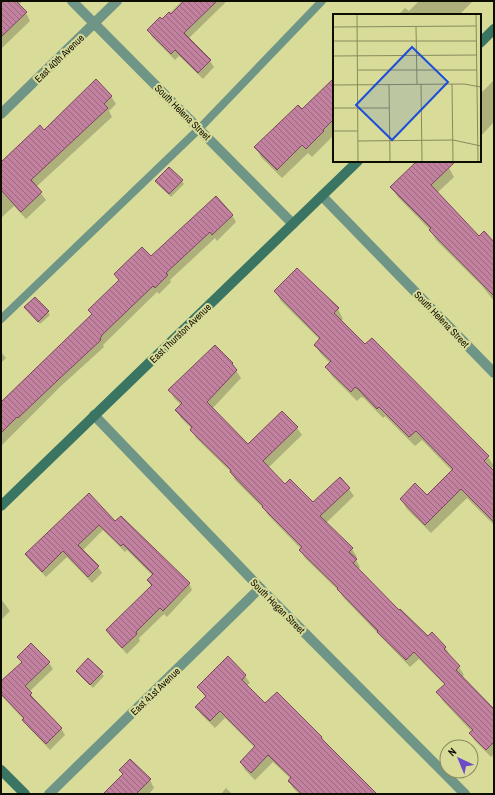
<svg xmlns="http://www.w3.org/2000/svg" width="495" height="795" font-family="'Archivo Narrow',sans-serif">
	<defs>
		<pattern id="building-back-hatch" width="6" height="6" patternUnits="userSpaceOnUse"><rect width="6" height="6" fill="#c2819f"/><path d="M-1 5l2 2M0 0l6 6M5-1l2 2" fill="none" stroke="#9c687f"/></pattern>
	</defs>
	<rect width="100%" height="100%" fill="#d9dc99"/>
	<g fill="#0003">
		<polygon points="1,1 22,1 19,5 26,13 30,21 2,48 2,50 1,51"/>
		<polygon points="182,1 227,1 188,39 210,61 214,67 203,79 179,56 175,60 152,37 148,30 162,21"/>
		<polygon points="419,1 473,1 459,15 398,15 405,8 409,11"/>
		<polygon points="334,79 334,135 312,157 308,153 282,178 261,157 256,147 302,110"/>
		<polygon points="494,80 494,122 480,137 480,94"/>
		<polygon points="111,96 116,104 109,111 112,117 36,187 46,200 26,219 14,206 1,218 1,164 44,132"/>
		<polygon points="418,161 441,161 449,168 454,177 437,193 479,237 494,243 494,301 482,286 436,240 430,230 397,196 392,187"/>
		<polygon points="182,181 184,184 171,197 158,184"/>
		<polygon points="232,215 236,222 217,241 215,238 170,280 171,282 159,294 157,292 106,342 103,345 104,347 61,386 1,446 1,402 92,315 89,310 119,281 115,274 151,258"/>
		<polygon points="275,291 338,309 343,319 341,321 365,346 488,457 494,466 491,469 494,472 494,525 467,498 431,533 407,509 401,499 427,496 452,471 422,440 415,446 385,416 383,418 364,398 361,397 357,401 332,376 326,367 330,363 321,354 315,345 320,340 281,301"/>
		<polygon points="25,307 48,312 50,315 40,324"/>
		<polygon points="1,352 6,358 1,363"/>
		<polygon points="232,364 241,378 212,409 248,446 297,428 302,435 268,468 285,485 313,504 340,478 349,489 354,496 326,523 352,549 357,557 355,558 360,567 358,570 399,611 428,638 445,647 450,655 449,656 459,667 464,675 462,677 494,710 494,754 491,757 475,741 470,734 472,732 442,700 438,692 445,685 419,659 410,667 343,597 340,592 305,558 300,550 301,549 268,515 264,509 235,480 231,472 196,438 191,430 192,429 181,418 176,410 181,405 174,398 170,390"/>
		<polygon points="89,494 115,523 189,583 192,590 167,617 164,614 139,638 140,641 127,654 111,637 107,631 152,587 148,581 153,576 127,550 125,552 103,530 82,551 98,567 102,573 92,583 67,557 46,577 30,560 26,554"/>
		<polygon points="1,599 10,611 1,620"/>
		<polygon points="19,657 49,663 53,669 29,692 35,700 61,728 65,735 50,750 28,727 24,720 1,695 1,683 22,663"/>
		<polygon points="228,658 245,676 250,683 246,686 265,705 322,737 326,744 375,794 299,794 293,788 289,781 291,779 273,762 255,780 245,770 241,763 255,748 225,718 215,728 201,714 197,707 206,698 198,687"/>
		<polygon points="88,659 104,676 93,688 77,671"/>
		<polygon points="130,760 150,780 154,788 149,794 104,794 123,775 120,770"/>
		<polygon points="226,788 232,794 221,794"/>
	</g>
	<g fill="url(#building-back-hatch)" stroke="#7f4561">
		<polygon points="1,1 16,1 27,12 1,37"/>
		<polygon points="184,1 217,1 184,33 211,60 198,73 175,50 171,54 147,30 160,17 162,19 169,12 171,14"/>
		<polygon points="334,78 334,119 323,130 324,131 306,149 302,145 277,170 254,147 298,105 302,109"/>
		<polygon points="96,79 112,96 104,104 108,108 31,180 42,192 21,212 1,190 1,162 40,125 44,130"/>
		<polygon points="417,161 456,161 431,185 479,236 484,231 494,242 494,296 429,230 431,228 390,187"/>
		<polygon points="169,167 183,180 169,194 155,181"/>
		<polygon points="216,196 233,215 212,235 210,232 166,273 168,275 155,288 153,286 102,335 100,339 101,340 58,380 18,418 17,417 1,433 1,402 92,314 88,310 119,280 114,274 142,247 151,256"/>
		<polygon points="297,268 339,308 334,313 365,344 372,338 489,456 484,461 494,471 494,522 461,489 425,525 400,499 415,483 427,495 453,469 416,431 409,437 379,407 377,409 358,389 355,387 351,392 325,367 331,361 314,345 320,338 274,291"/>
		<polygon points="35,297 49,311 38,322 24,307"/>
		<polygon points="215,345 233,363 232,364 237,370 207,402 248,444 282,411 298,427 263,461 285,484 290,479 313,502 340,477 350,488 320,516 353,548 349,552 357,559 353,563 399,610 400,609 428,636 432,632 446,647 444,649 460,666 456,670 494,709 494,742 486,750 469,733 473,730 436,692 445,684 414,652 406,660 377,632 378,631 337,589 338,588 299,550 302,547 262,507 263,506 230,472 231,470 190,430 192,427 175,410 182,403 168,390"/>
		<polygon points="89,493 115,521 121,516 190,583 163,611 160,608 136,632 137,634 122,648 106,630 152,585 147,580 153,574 123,544 121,546 99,525 78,545 99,566 88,577 63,551 42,572 25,554"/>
		<polygon points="31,643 50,662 25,686 32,693 30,695 62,728 46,744 22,720 24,718 1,694 1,681 22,662 17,657"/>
		<polygon points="228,656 246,675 242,680 265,703 277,692 322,737 321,738 377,794 302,794 288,781 291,777 268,755 251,773 240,762 255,746 220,711 210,721 195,707 206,696 197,687"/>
		<polygon points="88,658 103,672 90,685 76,671"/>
		<polygon points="130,759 151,779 136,794 103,794 123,774 119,770"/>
	</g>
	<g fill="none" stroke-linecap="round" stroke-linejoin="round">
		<polyline stroke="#6f9587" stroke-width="8" points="1,319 199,129 322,1"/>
		<g stroke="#6f9587" stroke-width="10">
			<polyline points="72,1 293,224"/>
			<polyline points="1,114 117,1"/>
			<polyline points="322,196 494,373"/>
			<polyline points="94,415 260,588 465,794"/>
			<polyline points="49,794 260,588"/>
		</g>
		<g stroke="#397562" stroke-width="10">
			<polyline points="480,43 494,29"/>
			<polyline points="1,506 358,161"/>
			<polyline points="1,770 25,794"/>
		</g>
	</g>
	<g text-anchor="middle" stroke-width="4" stroke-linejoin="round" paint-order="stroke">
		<g font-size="10" fill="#0e0e00" stroke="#d9dc99">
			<text transform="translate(59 58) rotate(-44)" y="4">East 40th Avenue</text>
			<text transform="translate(183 112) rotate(45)" y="4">South Helena Street</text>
			<text transform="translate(442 319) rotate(46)" y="4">South Helena Street</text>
			<text transform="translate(180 333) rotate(-44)" y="4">East Thurston Avenue</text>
			<text transform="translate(278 606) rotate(45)" y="4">South Hogan Street</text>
			<text transform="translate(155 691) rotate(-44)" y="4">East 41st Avenue</text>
		</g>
	</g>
	<g transform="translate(333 14)">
		<rect width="148" height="148" fill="#d9dc99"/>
		<path fill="none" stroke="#888a5c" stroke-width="1" d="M 24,0 L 25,148M 143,0 L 145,148M 0,13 L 143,12M 83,13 L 84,70M 0,27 L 144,27M 0,42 L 144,41M 24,56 L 144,56M 56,70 L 57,148M 88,70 L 89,148M 119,70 L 120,148M 0,71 L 131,70 L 148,73M 0,94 L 56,94M 0,117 L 25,117M 25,127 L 120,126 L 148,132"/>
		<path fill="#1d4ed8" fill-opacity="0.15" stroke="#1d4ed8" stroke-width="2" d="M 79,33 L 115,68 L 59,126 L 23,91 Z"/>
		<rect width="148" height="148" fill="none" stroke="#0e0e00" stroke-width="2"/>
	</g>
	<rect width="495" height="795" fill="none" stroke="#0e0e00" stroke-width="4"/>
	<g transform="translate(459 759) rotate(316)"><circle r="19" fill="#d9dc99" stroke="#888a5c"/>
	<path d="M0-3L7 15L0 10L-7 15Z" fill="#6c4dc7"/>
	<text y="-6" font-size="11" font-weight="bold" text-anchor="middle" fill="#0e0e00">N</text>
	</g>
</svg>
